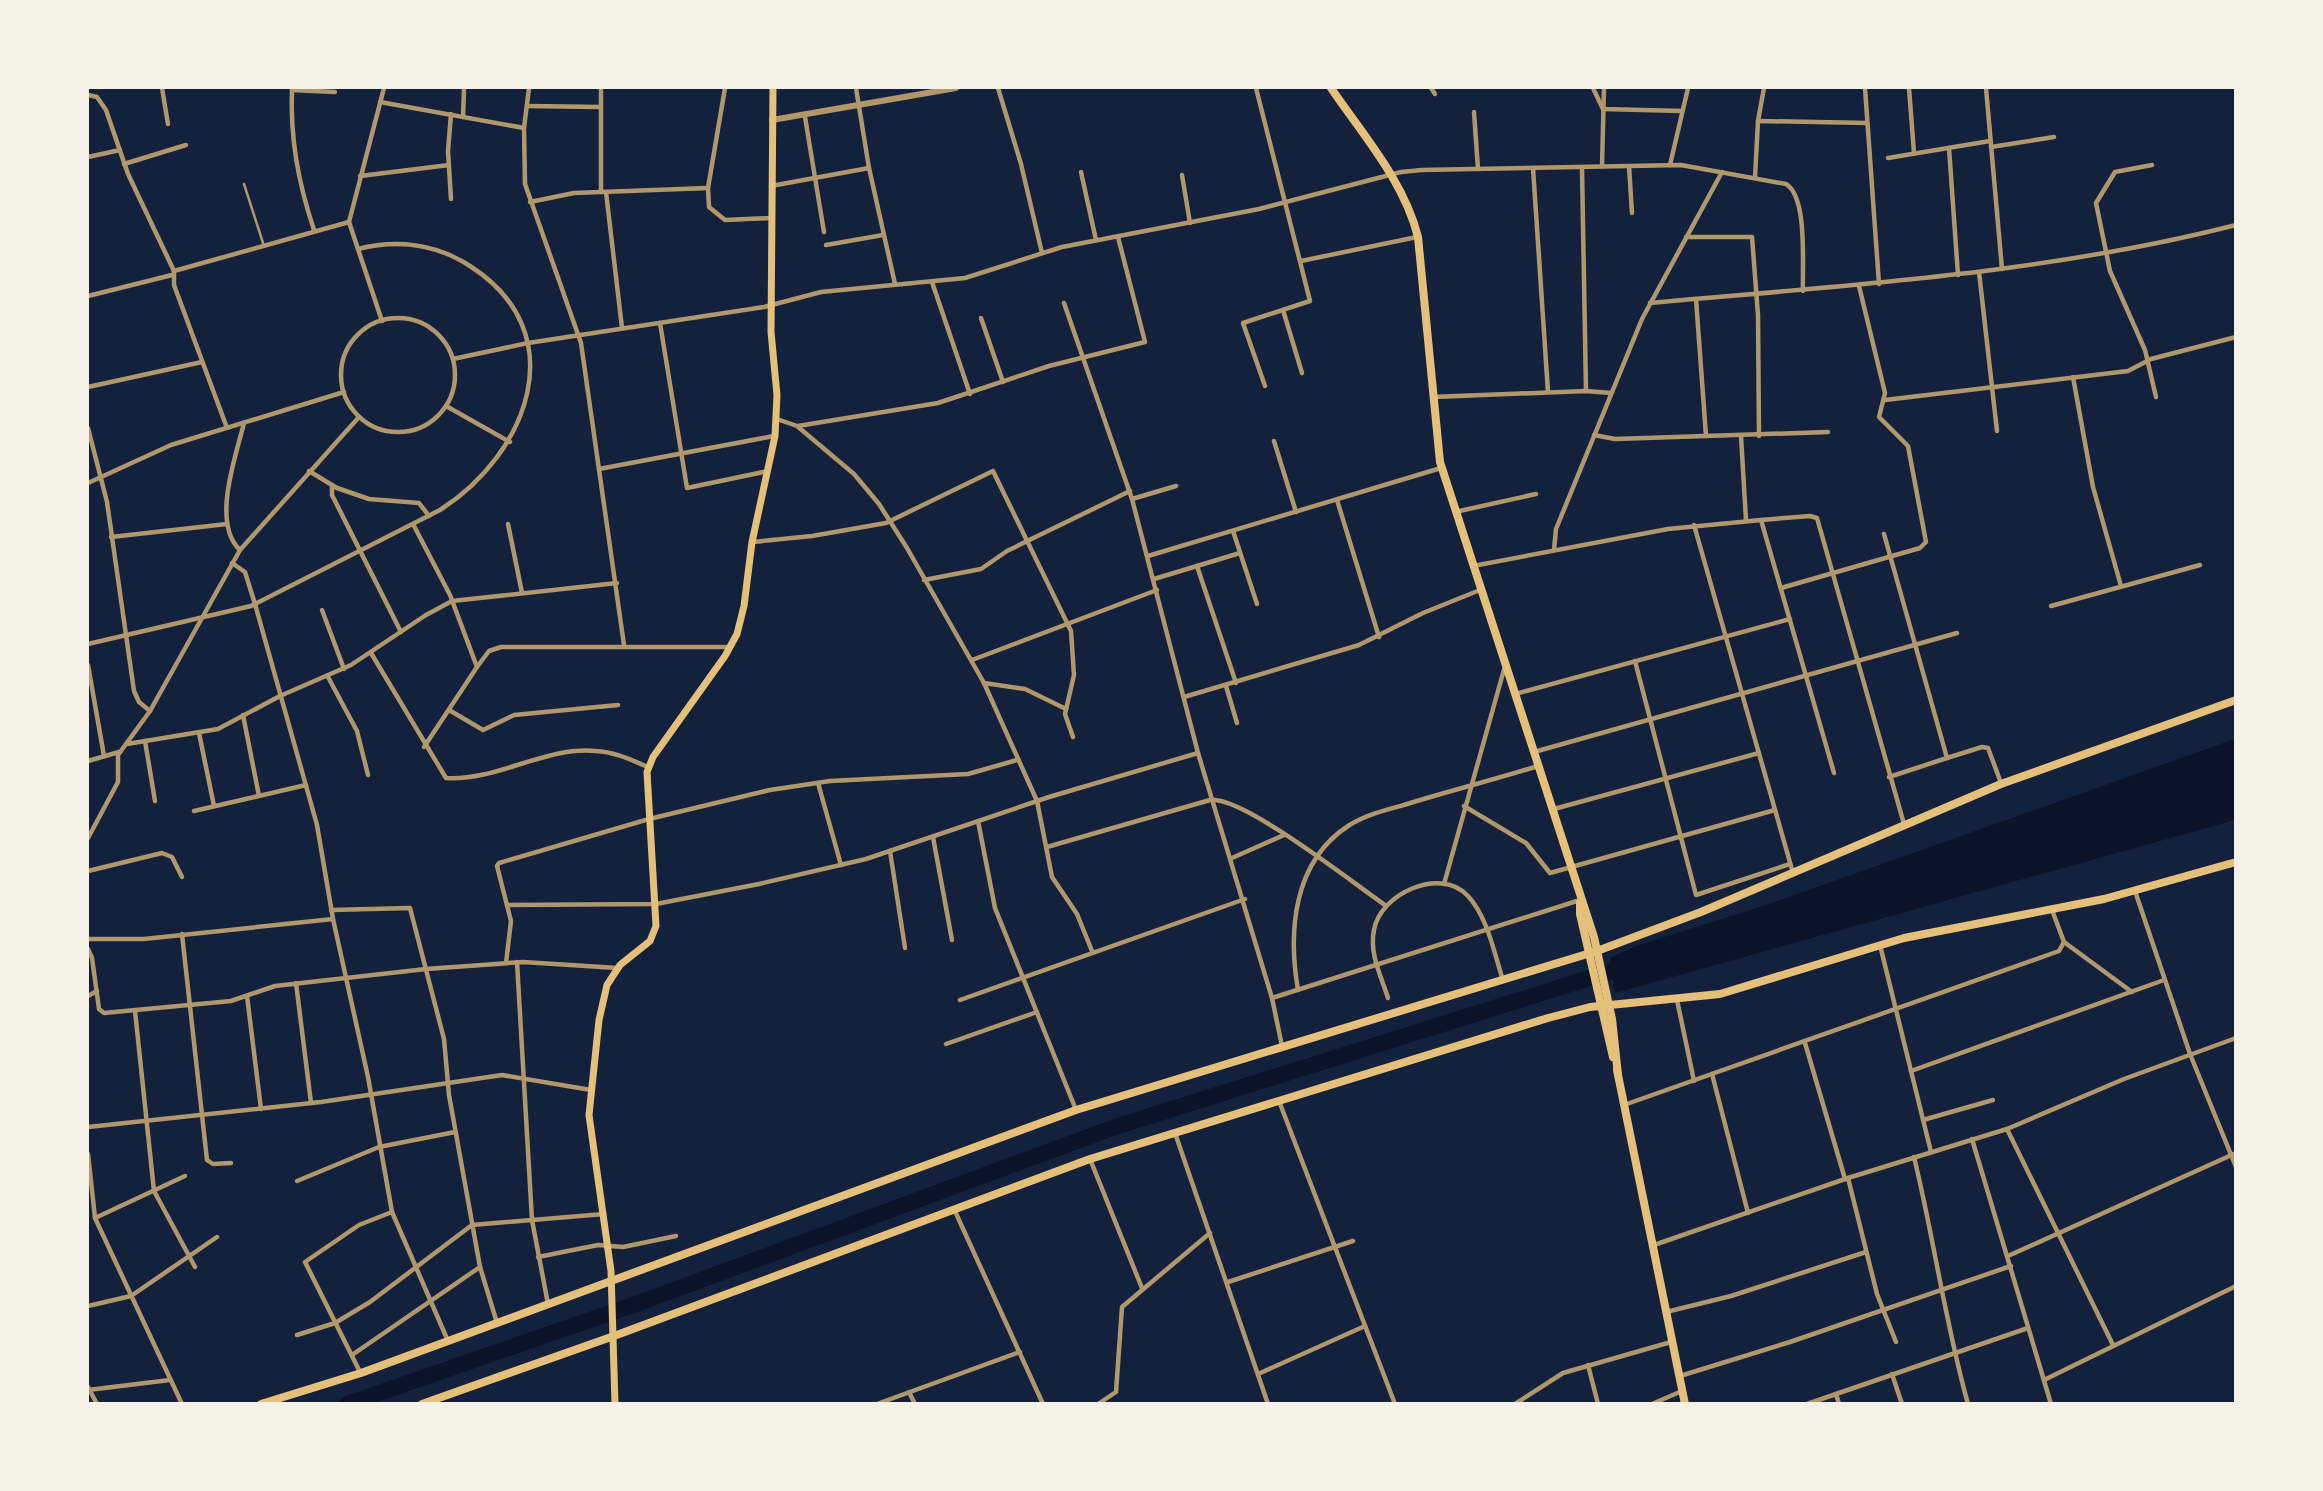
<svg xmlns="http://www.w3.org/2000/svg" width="2323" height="1491" font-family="'Source Sans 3',sans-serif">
	<rect width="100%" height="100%" fill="#14213d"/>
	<polygon fill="#0b132b" points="2235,739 2235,820 1615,993 1610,958 1636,946 1769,904"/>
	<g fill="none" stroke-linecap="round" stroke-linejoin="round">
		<polyline stroke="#0b132b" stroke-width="16" points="347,1404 636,1304 1115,1127 1631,965"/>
		<polyline stroke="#b1986c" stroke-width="2.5" points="244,184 264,246"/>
		<g stroke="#b1986c" stroke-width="4.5">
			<polyline points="162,88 168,124"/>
			<path d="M 292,88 C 290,138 298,182 314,230"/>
			<polyline points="529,88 524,128 525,184 581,343 624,645"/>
			<polyline points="601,88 601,192"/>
			<polyline points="725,88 708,188 709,207 725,220 771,218"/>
			<polyline points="856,88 869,168 895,284"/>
			<polyline points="998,88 1021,164 1042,253"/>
			<polyline points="1256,88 1310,301 1243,323 1265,386"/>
			<polyline points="1431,88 1435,94"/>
			<polyline points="1593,88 1603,109 1682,111"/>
			<polyline points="1865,88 1879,284"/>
			<polyline points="1909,88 1914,153"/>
			<polyline points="1986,88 2002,269"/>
			<polyline points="292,90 335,92"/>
			<polyline points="88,95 97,97 106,110 128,174 174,271"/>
			<polyline points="380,102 524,128"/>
			<polyline points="527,106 600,107"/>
			<polyline points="1474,112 1478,169"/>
			<polyline points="451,114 448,151 451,199"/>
			<polyline points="463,117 464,88"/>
			<polyline points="805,117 824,232"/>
			<polyline points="1758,121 1867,123"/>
			<polyline points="1991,147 2054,137"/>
			<polyline points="1949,148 1958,275"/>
			<polyline points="88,157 120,150"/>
			<polyline points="1888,158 1990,141"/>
			<polyline points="124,164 186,145"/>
			<polyline points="1670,165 1688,88"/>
			<polyline points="2152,165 2115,172 2096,203 2110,271 2145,350 2156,397"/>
			<polyline points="1602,166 1604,88"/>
			<polyline points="1629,166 1632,213"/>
			<polyline points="1533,168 1548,392"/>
			<polyline points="1582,168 1586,391"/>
			<polyline points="1081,172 1096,240"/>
			<polyline points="1182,175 1190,223"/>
			<polyline points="360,176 449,165"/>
			<polyline points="1755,177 1758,121 1764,88"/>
			<polyline points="771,186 869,168"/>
			<polyline points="606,192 622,328"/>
			<polyline points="530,202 574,193 708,188"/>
			<polyline points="1686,237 1752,237 1758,315 1759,436"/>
			<polyline points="826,245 883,235"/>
			<polyline points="1301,261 1417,237"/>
			<polyline points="174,271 349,222"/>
			<polyline points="174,271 174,285 227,428"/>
			<polyline points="1979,272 1997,431"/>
			<polyline points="932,282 970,394"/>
			<polyline points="88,296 172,275"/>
			<polyline points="1696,299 1706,436"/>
			<polyline points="1064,303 1132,499 1198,753 1272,998 1282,1046"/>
			<path d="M 1650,303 C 1847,285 2044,274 2236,225"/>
			<polyline points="1283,310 1302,373"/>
			<polyline points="981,318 1003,382"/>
			<circle cx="398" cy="375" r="57"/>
			<polyline points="382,321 349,222 384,88"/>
			<polyline points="660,323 687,488 768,471"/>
			<path d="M 453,359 L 528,343 L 764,307 L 821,292 L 965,278 L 1062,247 L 1259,209 L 1401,172 L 1422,170 L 1681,165 L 1786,184 C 1808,197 1802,266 1803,291"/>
			<polyline points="2073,377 2093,487 2121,586"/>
			<polyline points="88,387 202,362"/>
			<polyline points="1433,397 1586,391 1611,393"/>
			<polyline points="1885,400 2128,371 2151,359 2236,337"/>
			<polyline points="446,406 510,442"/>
			<polyline points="777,419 797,426 854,474 879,504 907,548 984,683 1037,801 1052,877 1077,914 1092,951"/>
			<polyline points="798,426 938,403 1049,366 1145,342 1118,237"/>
			<polyline points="88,428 107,502 134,691 139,702 150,711"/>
			<polyline points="1594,435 1615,439 1828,432"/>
			<polyline points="1741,436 1746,520"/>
			<polyline points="1274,441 1296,512"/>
			<polyline points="599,469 774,436"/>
			<polyline points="309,471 337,488 369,499 419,503 429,516"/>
			<polyline points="88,483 171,445 344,392"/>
			<polyline points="332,485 332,495 401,632"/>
			<polyline points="1132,499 1176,486"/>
			<polyline points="1337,500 1379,637"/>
			<polyline points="1455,512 1536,494"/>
			<polyline points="1761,520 1810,516 1817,518 1904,824"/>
			<polyline points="413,524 450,595 477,667 424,747"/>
			<polyline points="508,524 522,593"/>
			<polyline points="1694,525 1793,873"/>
			<polyline points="1233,531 1257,604"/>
			<polyline points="1884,534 1947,758 1982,747 1988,748 2001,783"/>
			<polyline points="111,537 227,524"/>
			<polyline points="753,542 812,536 886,523 993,471 1071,631 1074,675 1065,714 1073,737"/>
			<path d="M 240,550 C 211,523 236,456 244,423"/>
			<polyline points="1554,550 1556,529 1642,319 1722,172"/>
			<polyline points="1148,556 1441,468"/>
			<polyline points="232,563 245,572 255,604 317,825 333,919 368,1077 392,1212 448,1341"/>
			<polyline points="1197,566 1236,683"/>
			<polyline points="1473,566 1668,529 1761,520 1834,773"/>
			<polyline points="1154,579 1240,553"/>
			<polyline points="924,580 981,569 1007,551 1130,491"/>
			<polyline points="1781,588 1920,548 1926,542 1908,446 1879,417 1885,393 1859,286"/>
			<polyline points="2051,606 2200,565"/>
			<polyline points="322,610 344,669"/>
			<path d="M 88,644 L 251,606 L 440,510 C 528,454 575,333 470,266 C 436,244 397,239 358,249"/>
			<path d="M 371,653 L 446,778 C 498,781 545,746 596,751 C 615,752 631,760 648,767"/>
			<polyline points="972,660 1157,590"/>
			<polyline points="1635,661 1696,895 1790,864"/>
			<polyline points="88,665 104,756"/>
			<polyline points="477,667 489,651 501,647 730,647"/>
			<polyline points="328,677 357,731 368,775"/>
			<polyline points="984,683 1025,689 1066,709"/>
			<polyline points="1226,686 1237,723"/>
			<polyline points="1515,694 1790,619"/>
			<polyline points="1184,697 1359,645 1423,613 1480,590"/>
			<polyline points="449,710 483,730 514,715 618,705"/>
			<polyline points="243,715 259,796"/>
			<polyline points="199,733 214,806"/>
			<polyline points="145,741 155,801"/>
			<polyline points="127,744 218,729 280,696 351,665 426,615 452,601 617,583"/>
			<polyline points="1534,752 1957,633"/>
			<polyline points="88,761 119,752"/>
			<polyline points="1889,777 1947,758"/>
			<polyline points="818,783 841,865"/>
			<polyline points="1464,806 1526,843 1550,873 1775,810"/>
			<polyline points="1554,809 1759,753"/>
			<polyline points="194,811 306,785"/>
			<polyline points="978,821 995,908 1076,1110"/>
			<polyline points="933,837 952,940"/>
			<polyline points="88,838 118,782 118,755 150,711 240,550 359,417"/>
			<path d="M 1047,847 L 1210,800 C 1243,796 1353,883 1385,905"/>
			<polyline points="890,851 905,948"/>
			<polyline points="1232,858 1284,835"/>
			<polyline points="88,871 162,853 172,857 182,877"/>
			<polyline points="1444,884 1505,666"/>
			<polyline points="2135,891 2190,1054 2236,1167"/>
			<polyline points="507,905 656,904 759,884 866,859 1049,797 1198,753"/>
			<polyline points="331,910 410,908 444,1039 449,1095 480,1267 497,1323"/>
			<polyline points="2052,910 2064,942 2132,992"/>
			<polyline points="182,934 207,1160 213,1164 231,1163"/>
			<polyline points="88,939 144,939 333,919"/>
			<polyline points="1880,945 1931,1152"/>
			<polyline points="88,949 92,958 99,1009 104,1013 231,1001 275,986 426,969 523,962 617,968"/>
			<polyline points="517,962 532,1220 548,1304"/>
			<polyline points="506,963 511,921 497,866 499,863 649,819 770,790 830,781 968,774 1017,760"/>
			<polyline points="296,983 311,1103"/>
			<path d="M 1298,990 C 1288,932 1293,862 1348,826 C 1365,815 1385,810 1404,805 C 1448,791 1494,780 1538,766"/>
			<polyline points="88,996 97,991"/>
			<polyline points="247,996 261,1109"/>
			<polyline points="1272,998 1580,900"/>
			<path d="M 1388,998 C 1381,976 1369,953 1374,930 C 1380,894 1440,866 1468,896 C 1488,918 1494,953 1503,980"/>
			<polyline points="960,1000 1245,899"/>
			<polyline points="1677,1000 1694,1081"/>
			<polyline points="135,1011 154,1191 195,1267"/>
			<polyline points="1805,1043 1845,1179"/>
			<polyline points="946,1044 1037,1012"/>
			<polyline points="1911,1071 2164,980"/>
			<polyline points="1712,1074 1748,1213"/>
			<polyline points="1279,1101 1395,1404"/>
			<polyline points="1624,1105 2059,951 2064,942"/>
			<polyline points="1923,1120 1993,1100"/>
			<polyline points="88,1127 321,1102 502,1075 591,1090"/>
			<polyline points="2007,1129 2113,1345"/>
			<polyline points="1175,1133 1268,1404"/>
			<polyline points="1972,1139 2051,1404"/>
			<polyline points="88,1154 95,1218 182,1404"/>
			<path d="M 1914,1157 C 1934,1239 1945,1322 1968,1404"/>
			<polyline points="1090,1159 1142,1288"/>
			<polyline points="1848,1178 1877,1294 1896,1342"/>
			<polyline points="297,1181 379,1147 455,1132"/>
			<polyline points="954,1209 1043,1404"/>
			<polyline points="95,1218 185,1176"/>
			<polyline points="1654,1245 1848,1178 2007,1129 2124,1079 2236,1038"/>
			<polyline points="2008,1256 2236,1153"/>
			<polyline points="538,1257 598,1245 623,1247 676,1236"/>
			<polyline points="1228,1282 1353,1241"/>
			<polyline points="88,1306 131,1296 217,1237"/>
			<polyline points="1666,1312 1731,1296 1866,1252"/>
			<polyline points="297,1335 335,1323 370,1302 472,1225 604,1214"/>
			<polyline points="352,1355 480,1267"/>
			<polyline points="1588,1365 1598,1404"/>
			<polyline points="360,1372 305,1262 359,1225 392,1212"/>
			<polyline points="1258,1374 1365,1326"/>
			<polyline points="1892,1374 1902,1404"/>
			<polyline points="1680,1376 1790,1342 2011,1266"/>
			<polyline points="2044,1380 2236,1286"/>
			<polyline points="88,1387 97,1404"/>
			<polyline points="88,1390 170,1380"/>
			<polyline points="909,1392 915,1404"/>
			<polyline points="1836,1394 1839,1404"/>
			<polyline points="877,1404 1020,1352"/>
			<polyline points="1098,1404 1116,1392 1122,1307 1210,1233"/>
			<polyline points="1515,1404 1563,1373 1671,1342"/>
			<polyline points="1652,1404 1682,1391"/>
			<polyline points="1807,1404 2028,1328"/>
		</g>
		<polyline stroke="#b1986c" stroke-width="6" points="772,120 956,88"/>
		<polyline stroke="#e5c07b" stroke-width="7" points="615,1404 611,1271 589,1115 599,1020 607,985 620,965 650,941 656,926 647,772 653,757 725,656 737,634 744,606 752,542 775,436 777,395 771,332 773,88"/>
		<g stroke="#e5c07b" stroke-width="8">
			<path d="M 1331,88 C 1363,135 1404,181 1418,237 L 1440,462 L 1594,937 L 1612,1019 L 1618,1075"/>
			<polyline points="1580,903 1580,914 1613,1057"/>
			<polyline points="1617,1070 1685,1404"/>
			<polyline points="261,1404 361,1373 1076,1110 1597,951 1701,912 2001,784 2236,700"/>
			<polyline points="422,1404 614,1336 1090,1159 1548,1018 1590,1007 1720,994 1904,938 2104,899 2236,862"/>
		</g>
	</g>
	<rect width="2323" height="1491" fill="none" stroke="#f6f1e7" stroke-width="178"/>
</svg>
